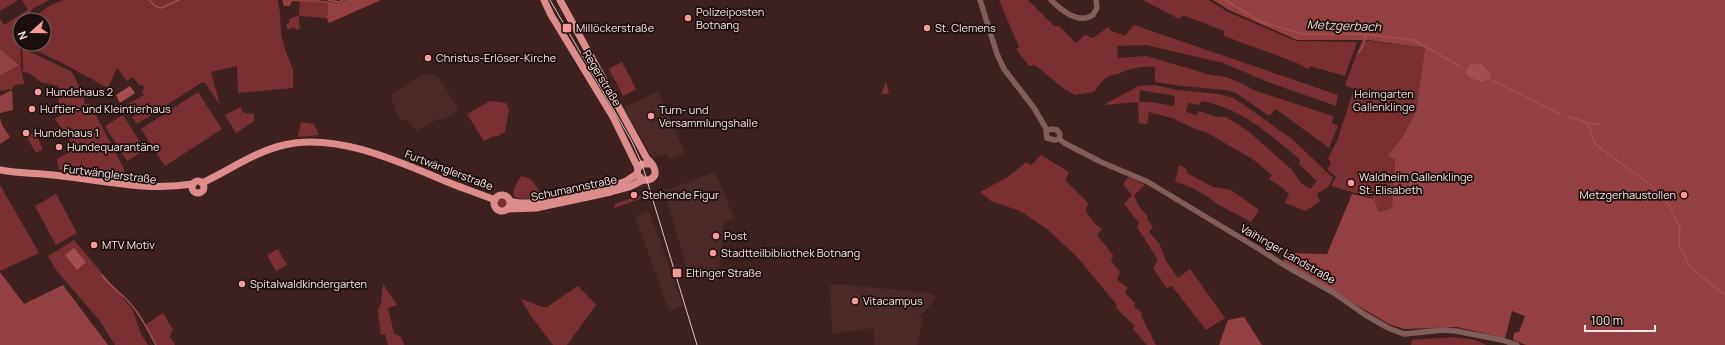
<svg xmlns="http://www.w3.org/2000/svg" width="1725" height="345" font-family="Manrope,sans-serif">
	<rect width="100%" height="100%" fill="#3f2020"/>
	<g fill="#4d2828">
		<polygon points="425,74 433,74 439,78 459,110 442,120 440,118 417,131 406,119 401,121 395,111 391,94"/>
		<polygon points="658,91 685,153 670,160 667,154 653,158 624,108"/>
		<polygon points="715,172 734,218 724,223 717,281 690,278 664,191"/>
		<polygon points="649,211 683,306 669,311 635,216"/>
		<polygon points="830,285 846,285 920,292 933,294 936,298 921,316 914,319 923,318 917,345 874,345 874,328 832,334"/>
	</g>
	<g fill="#7a3033" fill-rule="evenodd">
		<polygon points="0,0 18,0 0,11"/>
		<polygon points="22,0 49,0 32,9 27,20 20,20 21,66 24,84 15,85 12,89 0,91 0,76 21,65 0,49 0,19 4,25 28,10"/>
		<path d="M 64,0 L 278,0 L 280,13 L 281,35 L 286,52 L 293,69 L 293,88 L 238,93 L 237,66 L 211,72 L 220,105 L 205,83 L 201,83 L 137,124 L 132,117 L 136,114 L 128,104 L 144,95 L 142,91 L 145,89 L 142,84 L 140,86 L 133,77 L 127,81 L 117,68 L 108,88 L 64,64 L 25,45 L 25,44 L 44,44 L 44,20 L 34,20 C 41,9 52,4 64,0 Z"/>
		<path d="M 999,0 L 1028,0 L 1054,26 L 1059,26 L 1076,43 L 1085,35 L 1093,38 L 1110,26 L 1109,30 L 1125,36 L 1134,25 L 1338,95 L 1336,106 L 1268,82 L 1223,63 L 1146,45 L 1117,46 L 1118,58 L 1146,56 L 1211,75 L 1226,77 L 1239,82 L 1256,91 L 1333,116 L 1332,123 L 1338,126 L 1329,148 L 1276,109 L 1269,116 L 1236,93 L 1225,90 L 1182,86 L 1155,82 L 1155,67 C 1140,66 1131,68 1118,74 C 1115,75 1112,74 1109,76 C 1103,79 1098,86 1094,92 L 1075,95 L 1063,88 L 1035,65 L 1029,66 L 1016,49 L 1019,47 Z"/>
		<polygon points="1143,0 1209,0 1228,12 1296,41 1357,42 1345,76 1310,66 1308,69 1297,63 1224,36 1224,31 1183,15 1179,19"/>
		<polygon points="300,1 328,3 327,18 299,16 299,25 301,28 296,30 294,27 288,30 286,24 289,23 289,20 293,17 299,16"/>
		<polygon points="1362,40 1425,48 1416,111 1403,136 1387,156 1395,159 1392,206 1389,209 1379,212 1373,198 1331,186 1336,177 1327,169 1331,163 1328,158 1337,141 1354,89 1345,85"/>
		<polygon points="22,48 72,72 84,96 84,104 90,104 124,169 122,180 79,173 83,157 78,172 59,170 57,159 71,151 76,150 55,119 65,113 59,102 58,86 41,82 29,73 23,72"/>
		<polygon points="622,62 636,89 623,96 609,69"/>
		<polygon points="886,82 889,92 888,94 881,94"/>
		<path d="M 1154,85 L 1177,90 L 1218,94 L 1234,98 L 1292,139 L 1333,178 L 1328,187 L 1317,194 L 1320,201 L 1306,211 L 1285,203 L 1289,194 L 1280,186 L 1269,179 L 1272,175 L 1254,160 L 1206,132 L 1195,129 L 1172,118 L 1149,112 L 1147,124 L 1139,123 L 1138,102 L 1105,105 L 1105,104 L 1139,86 ZM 1140,90 L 1175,96 L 1174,106 L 1150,102 L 1139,102 ZM 1201,101 C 1240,107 1271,135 1300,160 L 1299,164 L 1317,181 L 1310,189 L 1302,184 L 1291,169 L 1248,131 L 1226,117 L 1217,117 L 1199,111 L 1197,115 L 1186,112 L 1188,103 L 1200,105 Z"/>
		<polygon points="198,92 222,129 165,166 141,129"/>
		<polygon points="490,101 506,103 509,109 505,132 496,137 495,135 484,141 467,114"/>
		<polygon points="241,107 242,111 245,113 254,114 254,121 236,133 225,115"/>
		<polygon points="123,115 145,150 127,161 105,126"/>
		<polygon points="301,122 314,124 319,135 298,137"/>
		<polygon points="35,133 43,149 36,153 26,136"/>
		<polygon points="1041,155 1069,172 1065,180 1088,203 1086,211 1093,222 1102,229 1097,235 1113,255 1111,261 1120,272 1117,280 1128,288 1125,293 1135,303 1134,306 1142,313 1141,316 1156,345 1147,345 1133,329 1135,326 1116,308 1117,305 1077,257 1047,229 1020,211 991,201 980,192 1008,177 1026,162 1031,165"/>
		<polygon points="1179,165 1186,168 1187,173 1213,187 1231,190 1259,210 1251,222 1219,205 1205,195 1188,186 1175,182"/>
		<path d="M 521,176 C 532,177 538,187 541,197 L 521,199 L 514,197 C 512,191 517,182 521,176 Z"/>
		<polygon points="1129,177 1145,185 1134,195 1138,205 1148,217 1147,219 1153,227 1149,232 1159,243 1166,261 1178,278 1190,269 1225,318 1206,330 1172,286 1167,288 1153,268 1158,260 1137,227 1139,223 1124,204 1132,195 1123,184"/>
		<polygon points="0,185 39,253 0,271"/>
		<polygon points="56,194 77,233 56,245 35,206"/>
		<polygon points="644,194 645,197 614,208 615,204"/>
		<circle cx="502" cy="203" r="4.5"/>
		<polygon points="74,240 133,310 141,334 148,345 115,345 100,321 56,270 48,256"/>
		<polygon points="278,249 287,265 276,271 267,255"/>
		<polygon points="383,284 397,305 388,308 394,333 401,337 404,345 388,345 385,334 381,335 378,311 381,303"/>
		<polygon points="578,286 596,305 567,345 553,345 531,316 521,299 542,307 547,307"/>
		<polygon points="163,313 173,330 170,336 175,345 155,345 145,325"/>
		<polygon points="1453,337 1476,340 1486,345 1411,345 1412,340"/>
	</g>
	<g fill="#944043">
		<polygon points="282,0 317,0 339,3 346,0 381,0 329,23 327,18 328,3 292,1 290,6 284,6"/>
		<polygon points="1213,0 1725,0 1725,345 1526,345 1513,340 1514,333 1519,332 1525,316 1512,311 1505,338 1457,327 1404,329 1389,324 1283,262 1287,253 1327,254 1352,194 1374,199 1379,212 1389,209 1392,206 1395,159 1387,156 1403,136 1416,111 1425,48 1368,40 1297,40 1229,10"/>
		<polygon points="0,49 21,66 18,66 0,76"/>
		<polygon points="12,90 13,110 0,113 0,96"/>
		<polygon points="0,118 2,125 10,137 0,144"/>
		<polygon points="0,272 24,304 63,285 108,345 0,345"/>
		<polygon points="1244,317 1262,345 1219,345 1228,320"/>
	</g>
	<g fill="#a44e50">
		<polygon points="1471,64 1482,64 1491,75 1489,79 1482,82 1471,78 1465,73"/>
		<polygon points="130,86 135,93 120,103 116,95"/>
		<polygon points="74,248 86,262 77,270 65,255"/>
	</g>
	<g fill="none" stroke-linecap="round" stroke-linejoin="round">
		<g stroke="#a44e50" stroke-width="1.5">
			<polyline points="149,0 155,6 161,8 179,0"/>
			<polyline points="328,0 339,2 343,0"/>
			<polyline points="1225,0 1261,22 1303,34 1362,34 1414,40 1461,67"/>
			<polyline points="1359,52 1364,44 1365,34"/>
			<polyline points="1489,79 1560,114"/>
			<path d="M 1567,116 C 1572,119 1580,119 1585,122 C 1592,126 1592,139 1596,145 L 1651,185 L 1669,205 L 1680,227 L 1679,245 L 1691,268 L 1725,295"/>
			<polyline points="1587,123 1601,125"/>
			<polyline points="1662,197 1677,193"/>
			<path d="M 102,275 C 109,285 118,291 127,300 C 139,312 148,330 156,345"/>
		</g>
		<g stroke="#835c5b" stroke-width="5.5">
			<polyline points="980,0 997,54 1004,69 1034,108 1047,130"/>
			<path d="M 1051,0 C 1061,10 1078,25 1093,15 L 1097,8 L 1096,0"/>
			<polygon points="1052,129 1057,130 1060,134 1059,139 1054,140 1047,138 1046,131"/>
			<polyline points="1059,139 1066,144 1101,162 1148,182 1259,249 1284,265 1334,293 1364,314 1388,328 1404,334 1443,330 1456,331 1502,340 1517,345"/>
		</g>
		<g stroke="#db8c8b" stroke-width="7">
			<polyline points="544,0 551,15 613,117 638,168"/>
			<path d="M 560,0 L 646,157 C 649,161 653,164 654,168 C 658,177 650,181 643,180 L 637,174 L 638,168 L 642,164 L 650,164"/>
			<path d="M 0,170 C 20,174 41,173 61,176 C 108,181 145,191 193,184"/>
			<circle cx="198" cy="187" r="6"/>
			<path d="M 202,183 C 230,170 254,152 284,145 C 337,132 402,163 450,183 C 465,189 480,194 495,200"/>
			<circle cx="502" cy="203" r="8"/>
			<path d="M 510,201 C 533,209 593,190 618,184 L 626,181 L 637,174"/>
			<polyline points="508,209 536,208 611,192 629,187 643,180"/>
		</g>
		<polyline stroke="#dcc5c4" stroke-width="1" points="550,0 631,140 642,164 697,345"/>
	</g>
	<g fill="#f59b9a" stroke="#1c0f0f" stroke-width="1.5">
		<circle cx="688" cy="18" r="4"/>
		<rect x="562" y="23" width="10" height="10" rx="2"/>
		<circle cx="927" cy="28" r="4"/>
		<circle cx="428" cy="58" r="4"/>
		<circle cx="38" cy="92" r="4"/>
		<circle cx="32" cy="109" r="4"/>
		<circle cx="651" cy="116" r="4"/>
		<circle cx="26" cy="133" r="4"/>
		<circle cx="59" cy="147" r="4"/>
		<circle cx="1351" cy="183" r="4"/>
		<circle cx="634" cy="195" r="4"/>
		<circle cx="1684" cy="195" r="4"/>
		<circle cx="716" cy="236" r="4"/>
		<circle cx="94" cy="245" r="4"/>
		<circle cx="713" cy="253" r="4"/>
		<rect x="672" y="268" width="10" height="10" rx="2"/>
		<circle cx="242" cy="284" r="4"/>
		<circle cx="855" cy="301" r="4"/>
	</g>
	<g text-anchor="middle" stroke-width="3.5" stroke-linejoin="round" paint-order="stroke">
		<g font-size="11" fill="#fae5e4" stroke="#1c0f0f" text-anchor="start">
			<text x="696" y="16">Polizeiposten<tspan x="696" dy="13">Botnang</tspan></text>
			<text x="576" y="32">Millöckerstraße</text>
			<text x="935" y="32">St. Clemens</text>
			<text x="436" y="62">Christus-Erlöser-Kirche</text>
			<text x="46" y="96">Hundehaus 2</text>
			<text x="40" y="113">Huftier- und Kleintierhaus</text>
			<text x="659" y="114">Turn- und<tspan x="659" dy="13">Versammlungshalle</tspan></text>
			<text x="34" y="137">Hundehaus 1</text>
			<text x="67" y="151">Hundequarantäne</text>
			<text x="1359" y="181">Waldheim Gallenklinge<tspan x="1359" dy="13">St. Elisabeth</tspan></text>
			<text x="642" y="199">Stehende Figur</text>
			<text x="1676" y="199" text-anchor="end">Metzgerhaustollen</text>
			<text x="724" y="240">Post</text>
			<text x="102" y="249">MTV Motiv</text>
			<text x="721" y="257">Stadtteilbibliothek Botnang</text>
			<text x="686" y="277">Eltinger Straße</text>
			<text x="250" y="288">Spitalwaldkindergarten</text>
			<text x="863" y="305">Vitacampus</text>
		</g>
		<g font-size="11" fill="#fae5e4" stroke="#1c0f0f">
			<text transform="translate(602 78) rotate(59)" y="4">Regerstraße</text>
			<text transform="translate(449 170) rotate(21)" y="4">Furtwänglerstraße</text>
			<text transform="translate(110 174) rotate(7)" y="4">Furtwänglerstraße</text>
			<text transform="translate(574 188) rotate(-12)" y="4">Schumannstraße</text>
			<text transform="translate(1288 254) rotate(30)" y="4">Vaihinger Landstraße</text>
		</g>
		<g font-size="11" fill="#f0d6d5" stroke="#1c0f0f">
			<text x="1384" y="98">Heimgarten<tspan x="1384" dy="13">Gallenklinge</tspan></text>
		</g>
		<g font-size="12" font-style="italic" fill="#f2d8d7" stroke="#1c0f0f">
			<text transform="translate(1344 26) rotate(2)" y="4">Metzgerbach</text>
		</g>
	</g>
	<g transform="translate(32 32) rotate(249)"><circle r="19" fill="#1c0f0f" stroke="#756564"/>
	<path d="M0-3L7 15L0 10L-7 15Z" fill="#f59b9a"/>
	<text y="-6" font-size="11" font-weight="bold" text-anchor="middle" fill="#fae5e4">N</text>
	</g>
	<path d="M1585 325v6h70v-6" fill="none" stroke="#fae5e4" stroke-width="2"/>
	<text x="1591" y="325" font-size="12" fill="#fae5e4" stroke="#1c0f0f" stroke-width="3" paint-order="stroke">100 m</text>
</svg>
